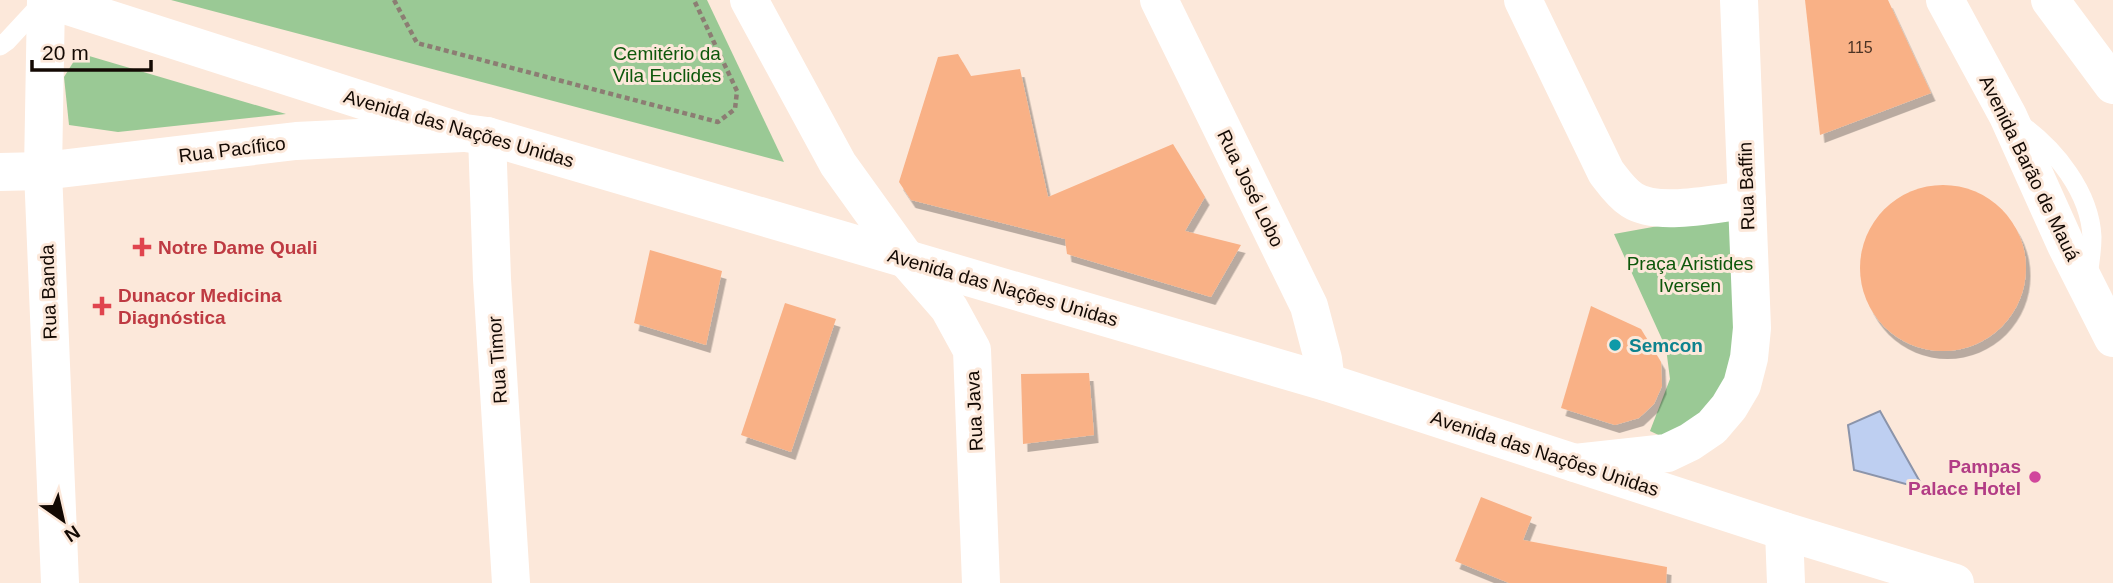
<svg xmlns="http://www.w3.org/2000/svg" width="2113" height="583" font-family="Helvetica,sans-serif">
	<defs>
		<filter id="shadow"><feDropShadow dx="4.5" dy="8" stdDeviation="0" flood-color="#0004"/></filter>
	</defs>
	<rect width="100%" height="100%" fill="#fce8da"/>
	<g fill="#9ac995">
		<polygon points="171,0 707,0 784,162"/>
		<polygon points="79,53 286,114 118,132 69,125 64,77"/>
		<polygon points="1741,211 1744,318 1720,400 1667,439 1650,431 1670,379 1666,348 1614,234"/>
	</g>
	<polygon fill="#becff1" stroke="#8b94aa" stroke-width="2" points="1880,411 1924,489 1854,470 1848,425"/>
	<g fill="#f9b186" filter="url(#shadow)">
		<polygon points="1805,0 1888,0 1931,93 1820,135"/>
		<polygon points="958,54 971,76 1020,69 1048,197 1173,144 1205,197 1185,231 1241,245 1211,297 1067,254 1065,239 911,200 899,182 938,57"/>
		<circle cx="1943" cy="268" r="83"/>
		<polygon points="650,250 722,271 706,345 634,323"/>
		<polygon points="785,303 836,319 791,452 741,435"/>
		<polygon points="1591,306 1641,329 1661,362 1662,386 1654,404 1639,418 1615,425 1561,408"/>
		<polygon points="1089,373 1094,435 1023,444 1021,374"/>
		<polygon points="1481,497 1532,517 1523,540 1667,567 1666,583 1509,583 1455,561"/>
	</g>
	<g fill="none" stroke-linecap="round" stroke-linejoin="round">
		<polyline stroke="#8c7d73" stroke-width="4.5" stroke-dasharray="5 3.5" stroke-linecap="butt" points="394,0 417,43 718,122 735,109 737,91 694,0"/>
		<g stroke="#fff" stroke-width="19">
			<polyline points="0,46 7,41 44,1"/>
			<path d="M 2020,124 C 2055,149 2090,192 2092,237 C 2092,250 2090,263 2088,275"/>
		</g>
		<g stroke="#fff" stroke-width="38">
			<polyline points="46,0 43,171 60,583"/>
			<polyline points="1159,0 1309,306 1323,359 1326,382"/>
			<path d="M 1523,0 L 1606,172 C 1613,181 1621,193 1632,200 C 1658,217 1716,203 1747,200"/>
			<polyline points="1945,0 2008,116 2066,245 2113,338"/>
			<polyline points="487,136 492,279 511,583"/>
			<polyline points="0,172 43,171 296,141 463,133"/>
			<polyline points="1575,463 1667,453 1690,442 1712,427 1729,407 1742,385 1749,358 1752,328 1739,0"/>
			<polyline points="1784,531 1786,583"/>
		</g>
		<g stroke="#fff" stroke-width="38">
			<polyline points="49,0 465,133 487,136 1326,382 1784,531 1955,583"/>
			<polyline points="749,0 838,164 907,260 949,308 972,350 981,583"/>
			<polyline points="2050,0 2113,85"/>
		</g>
	</g>
	<g fill="#e0444e" stroke="#fce8da" stroke-width="2.5">
		<path d="M138.5 236.5h7v7h7v7h-7v7h-7v-7h-7v-7h7z"/>
		<path d="M98.5 295.5h7v7h7v7h-7v7h-7v-7h-7v-7h7z"/>
	</g>
	<circle fill="#0f9aa8" stroke="#fce8da" stroke-width="2.5" cx="1615" cy="345" r="7"/>
	<circle fill="#d1479c" stroke="#fce8da" stroke-width="2.5" cx="2035" cy="477" r="7"/>
	<g text-anchor="middle" stroke-width="6" stroke-linejoin="round" paint-order="stroke">
		<g font-size="16" fill="#4c3324">
			<text x="1860" y="53">115</text>
		</g>
		<g font-size="19" fill="#0d570b" stroke="#fce8da">
			<text x="667" y="60">Cemitério da<tspan x="667" dy="22">Vila Euclides</tspan></text>
			<text x="1690" y="270">Praça Aristides<tspan x="1690" dy="22">Iversen</tspan></text>
		</g>
		<g font-size="19" fill="#130903" stroke="#fce8da">
			<text transform="translate(459 128) rotate(16)" y="7">Avenida das Nações Unidas</text>
			<text transform="translate(232 149) rotate(-7)" y="7">Rua Pacífico</text>
			<text transform="translate(2030 168) rotate(64)" y="7">Avenida Barão de Mauá</text>
			<text transform="translate(1746 186) rotate(-92)" y="7">Rua Baffin</text>
			<text transform="translate(1251 188) rotate(64)" y="7">Rua José Lobo</text>
			<text transform="translate(1003 287) rotate(16)" y="7">Avenida das Nações Unidas</text>
			<text transform="translate(48 292) rotate(-92)" y="7">Rua Banda</text>
			<text transform="translate(497 360) rotate(-94)" y="7">Rua Timor</text>
			<text transform="translate(974 411) rotate(-93)" y="7">Rua Java</text>
			<text transform="translate(1545 453) rotate(18)" y="7">Avenida das Nações Unidas</text>
		</g>
		<g font-size="19" font-weight="bold" fill="#be3a42" stroke="#fce8da" text-anchor="start">
			<text x="158" y="254">Notre Dame Quali</text>
			<text x="118" y="302">Dunacor Medicina<tspan x="118" dy="22">Diagnóstica</tspan></text>
		</g>
		<g font-size="19" font-weight="bold" fill="#0d838f" stroke="#fce8da" text-anchor="start">
			<text x="1629" y="352">Semcon</text>
		</g>
		<g font-size="19" font-weight="bold" fill="#b23c85" stroke="#fce8da" text-anchor="end">
			<text x="2021" y="473">Pampas<tspan x="2021" dy="22">Palace Hotel</tspan></text>
		</g>
	</g>
	<g transform="translate(63 520) rotate(146)" stroke="#fce8da" stroke-width="5" paint-order="stroke">
	<path d="M0-5L12 26L0 18L-12 26Z" fill="#130903"/>
	<text y="-10" font-size="19" font-weight="bold" text-anchor="middle" fill="#130903">N</text>
	</g>
	<path d="M32 60v10h119v-10" fill="none" stroke="#130903" stroke-width="3.5"/>
	<text x="42" y="60" font-size="21" fill="#130903" stroke="#fce8da" stroke-width="5" paint-order="stroke">20 m</text>
</svg>
